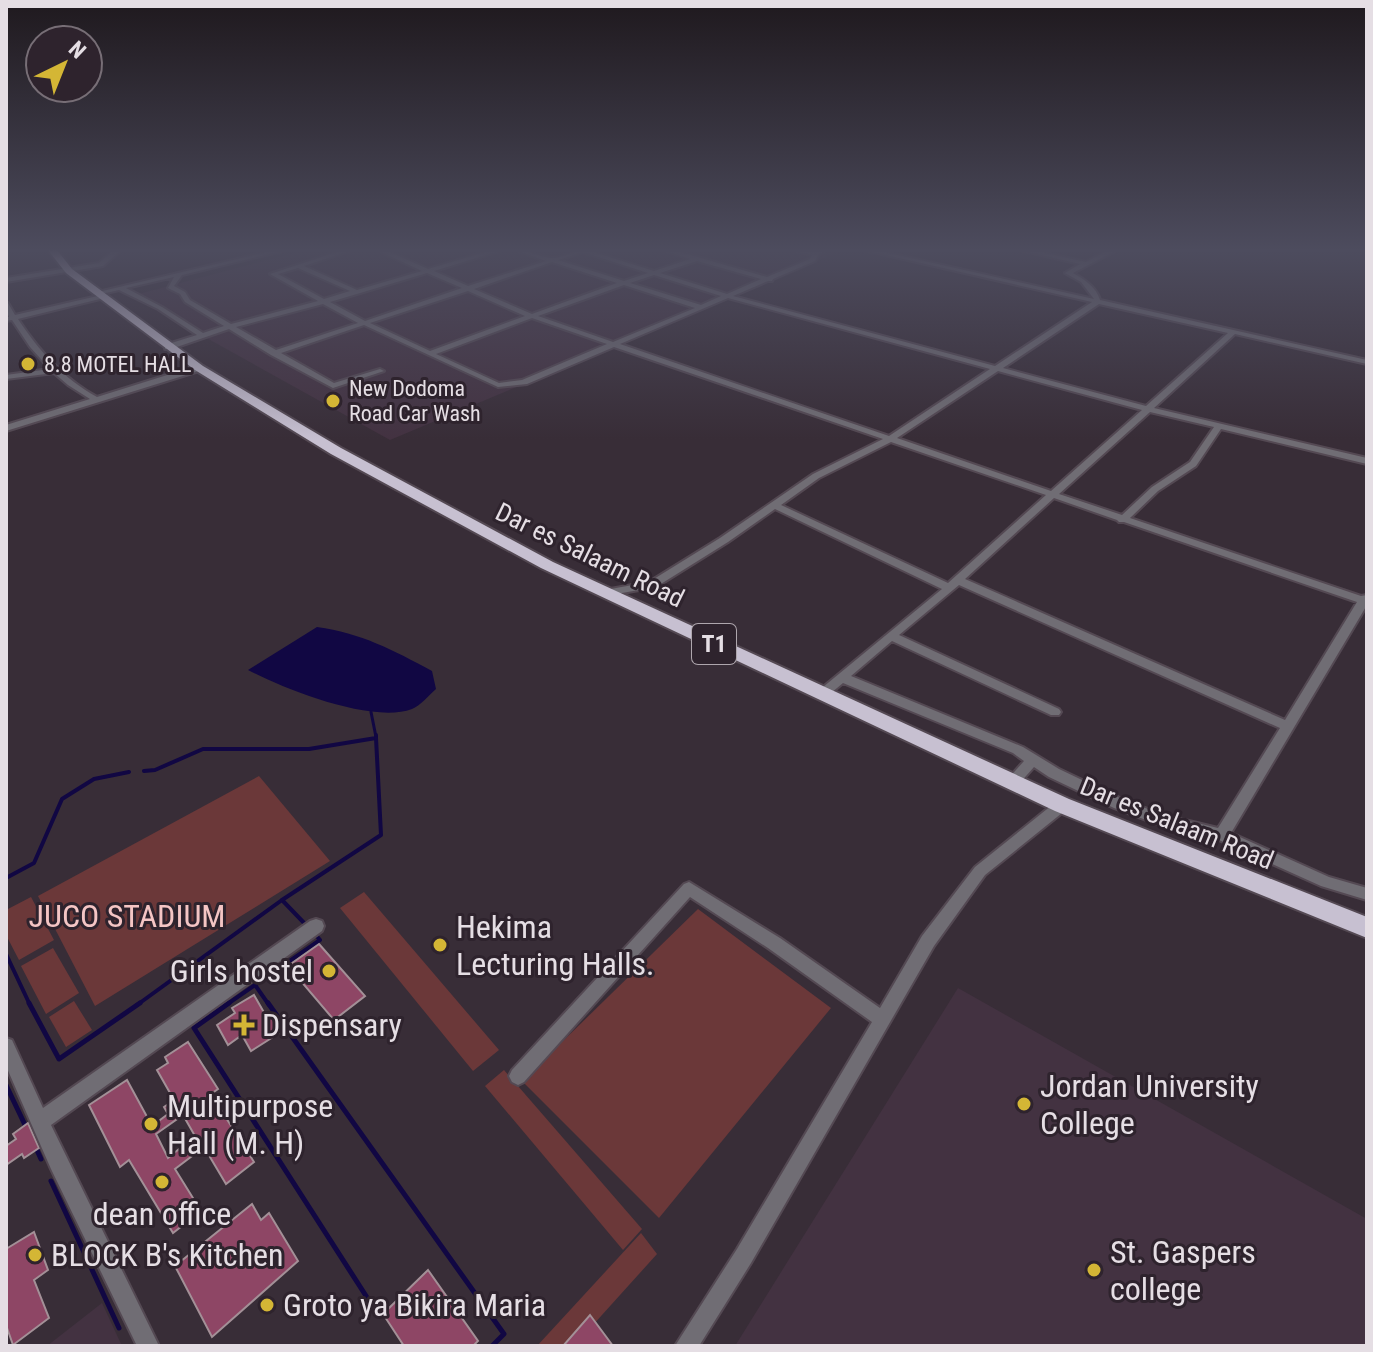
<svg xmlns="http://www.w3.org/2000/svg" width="1373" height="1352" font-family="'Roboto Condensed',sans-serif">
	<rect width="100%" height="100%" fill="#382d37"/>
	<g fill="#433241">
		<polygon points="305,250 835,250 841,251 390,440 131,296"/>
		<polygon points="958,988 1367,1219 1367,1346 735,1346"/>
		<polygon points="102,1303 122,1346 47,1346"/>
	</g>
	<g fill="#6b3839">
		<polygon points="259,776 330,861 95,1006 38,896"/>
		<polygon points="364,892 499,1050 473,1071 340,908"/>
		<polygon points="31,897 54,940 19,960 6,935 6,910"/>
		<polygon points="698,909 831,1008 659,1218 522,1081"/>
		<polygon points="53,948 79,993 46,1014 21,966"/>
		<polygon points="74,1001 92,1030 66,1047 49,1017"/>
		<polygon points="504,1070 642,1229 623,1250 485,1086"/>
		<polygon points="641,1233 657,1254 574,1346 537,1346"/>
	</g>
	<path fill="#110743" d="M 317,627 C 361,633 393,650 432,671 L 436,689 C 429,695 420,706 412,709 C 372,724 284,689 248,670 Z"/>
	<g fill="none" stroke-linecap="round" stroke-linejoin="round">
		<polyline stroke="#110743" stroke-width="3" points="371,712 376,737"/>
		<g stroke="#110743" stroke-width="4">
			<polyline points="144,771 155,770 203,749 309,749 376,738 376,735"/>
			<polyline points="6,878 34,863 62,799 94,779 129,772"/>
			<polyline points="282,900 307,926"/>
			<polyline points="6,954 30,1005"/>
			<polyline points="137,1005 282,900 381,835 376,738"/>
			<polyline points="226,1005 255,985"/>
			<polyline points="269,1005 255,985 320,940 315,934"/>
		</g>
		<g stroke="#110743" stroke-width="5">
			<polyline points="29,1003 59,1059 140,1003"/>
			<polyline points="229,1003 194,1028 368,1299"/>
			<polyline points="268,1003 504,1334 492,1346"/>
			<polyline points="6,1085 26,1127"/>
			<polyline points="36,1148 41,1159"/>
			<polyline points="51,1181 119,1328"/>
		</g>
	</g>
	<g fill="#8e4665" stroke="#a39097" stroke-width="2" fill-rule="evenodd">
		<polygon points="319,944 365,996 334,1020 288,966"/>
		<polygon points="254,995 266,1016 270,1014 281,1032 251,1051 242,1035 228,1045 217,1025 235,1013 232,1008"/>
		<path d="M 188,1042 L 218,1089 L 211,1094 L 254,1162 L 226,1184 L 204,1147 L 175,1169 L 201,1211 L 173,1233 L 129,1160 L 120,1167 L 89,1105 L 127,1080 L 152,1126 L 168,1114 L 164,1107 L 174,1100 L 157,1070 L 168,1063 L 165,1057 ZM 183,1115 L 195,1136 L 168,1158 L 156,1134 Z"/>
		<polygon points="28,1123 39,1148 24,1158 22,1154 6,1165 6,1146 16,1139 13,1134"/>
		<polygon points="252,1204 261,1220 269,1213 298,1261 212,1337 175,1266"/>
		<polygon points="34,1232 48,1270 34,1280 49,1318 13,1345 6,1325 6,1249"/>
		<polygon points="428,1270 478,1341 473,1346 404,1346 383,1314"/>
		<polygon points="590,1315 613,1346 563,1346"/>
	</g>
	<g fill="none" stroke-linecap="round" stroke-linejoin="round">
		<g stroke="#544953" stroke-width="4">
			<g id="minor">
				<polygon points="114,250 121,250 103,266 6,282 6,278 99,263"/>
				<path d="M 275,250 L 286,250 L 182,275 L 174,286 L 185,292 L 190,300 L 231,324 L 318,301 L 270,274 L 343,250 L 352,250 L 304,266 L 357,290 L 422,271 L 377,250 L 385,250 L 428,269 L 492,250 L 502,250 L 434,271 L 468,286 L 546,261 L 516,250 C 529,250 543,259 555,258 C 567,256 575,250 587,250 L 654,271 L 690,259 L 663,250 L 673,250 L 767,277 L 810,259 L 812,255 L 792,250 L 814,252 L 825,250 L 818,255 L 815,261 L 773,279 L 772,281 L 768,281 L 733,296 L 995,366 L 1092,302 L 864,250 L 875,250 L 1094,299 L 1081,282 L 1065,273 L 1080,264 L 1020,250 L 1032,250 L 1086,262 L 1109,250 L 1117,250 L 1073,273 C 1084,279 1097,288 1100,300 L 1367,360 L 1367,364 L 1235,334 L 1154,408 L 1367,458 L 1367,464 L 1221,429 L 1196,466 L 1158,491 L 1130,518 L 1361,596 L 1367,595 L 1367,605 L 1231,833 L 1329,877 L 1367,888 L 1367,900 L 1321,886 L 1219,840 L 1162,826 L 1114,808 L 1049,777 L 1034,767 L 1018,785 L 1008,785 L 1006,781 L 1024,761 L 1013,753 L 843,683 L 825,698 L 817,698 L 815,695 L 817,692 L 942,589 L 775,509 L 728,542 L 656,587 L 605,596 L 600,593 L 605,590 L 649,582 L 720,538 L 813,474 L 883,439 L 614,347 L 527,384 L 498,387 L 364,325 L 281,353 L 334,383 L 380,369 L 384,371 L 333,388 L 271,355 L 229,329 L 171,349 L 165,349 L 165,345 L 197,335 L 158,309 L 119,290 L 97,295 L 94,293 ZM 583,252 L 648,273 L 624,281 L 558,260 ZM 697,261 L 761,279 L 727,294 L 660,273 ZM 552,262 L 617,283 L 532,314 L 474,289 ZM 298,268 L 350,291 L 324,299 L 278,274 ZM 427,273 L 462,288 L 365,321 L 330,302 ZM 654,275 L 721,296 L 701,305 L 630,283 ZM 174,277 L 168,288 L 180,294 L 185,302 L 224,326 L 203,333 L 162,307 L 126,288 ZM 624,285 L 695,308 L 613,342 L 538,316 ZM 468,291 L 525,316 L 430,351 L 370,323 ZM 728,298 L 990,369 L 889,436 L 620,344 ZM 323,304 L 358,323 L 276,350 L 236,327 ZM 1099,304 L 1228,333 L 1146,406 L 1003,368 ZM 532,318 L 607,344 L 522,380 L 499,383 L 436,354 ZM 998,371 L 1142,410 L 1051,491 L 897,438 ZM 1150,412 L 1214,427 L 1190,462 L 1152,487 L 1122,515 L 1059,494 ZM 891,442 L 1046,495 L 948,583 L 781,505 L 819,478 ZM 1054,498 L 1117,520 L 1119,522 L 1124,522 L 1357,602 L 1285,720 L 965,579 ZM 959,585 L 1280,728 L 1218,828 L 1164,815 L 1124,800 L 1059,769 L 1023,747 L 851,676 L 892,641 L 1051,715 L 1059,715 L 1061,712 L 1059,709 L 899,635 Z"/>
				<path d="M 102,295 L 104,296 L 104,298 L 18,319 C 39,351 64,379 97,397 L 196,366 L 202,366 L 202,370 L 6,431 L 6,425 L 90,399 L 68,385 L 54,373 L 6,379 L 6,375 L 50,369 L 30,347 L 12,320 L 6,321 L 6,317 L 9,317 L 6,310 L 6,302 L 8,303 L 15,315 Z"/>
				<polygon points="1062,800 1067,801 1069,805 1067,809 985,875 934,946 751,1263 699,1346 675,1346 737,1249 872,1022 768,948 690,897 524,1082 518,1085 512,1082 509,1076 512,1070 684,884 689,882 780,938 880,1008 922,936 975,867 1057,801"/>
				<polygon points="316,919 322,921 324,926 322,931 51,1125 159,1346 137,1346 51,1169 6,1066 6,1038 12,1040 43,1108 310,921"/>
			</g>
		</g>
		<g stroke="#544953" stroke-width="4">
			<polygon id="highway" points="48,250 57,250 72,269 203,366 341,448 553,562 1069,799 1367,917 1367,938 1055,811 541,568 331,454 195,370 66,273"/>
		</g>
		<use href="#minor" fill="#706d74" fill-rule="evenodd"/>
		<use href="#highway" fill="#c7c0d1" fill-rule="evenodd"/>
	</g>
	<linearGradient id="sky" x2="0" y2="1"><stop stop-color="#1f191e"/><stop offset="0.57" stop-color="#4d4c5e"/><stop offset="1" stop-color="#4d4c5e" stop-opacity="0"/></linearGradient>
	<rect width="1373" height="439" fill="url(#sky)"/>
	<g fill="#d4b635" stroke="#2e232d" stroke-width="3">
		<circle cx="28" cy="364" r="8"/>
		<circle cx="333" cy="401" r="8"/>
		<circle cx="440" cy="945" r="8"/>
		<circle cx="329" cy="971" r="8"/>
		<path d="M240 1013h8v8h8v8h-8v8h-8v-8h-8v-8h8z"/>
		<circle cx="1024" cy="1104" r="8"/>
		<circle cx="151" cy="1124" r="8"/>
		<circle cx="162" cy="1182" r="8"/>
		<circle cx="35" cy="1255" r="8"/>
		<circle cx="1094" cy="1270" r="8"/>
		<circle cx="267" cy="1305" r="8"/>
	</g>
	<g text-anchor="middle" stroke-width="6" stroke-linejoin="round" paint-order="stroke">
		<g font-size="22" fill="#e5dee4" stroke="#2e232d" text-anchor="start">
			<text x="44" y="372">8.8 MOTEL HALL</text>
			<text x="349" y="396">New Dodoma<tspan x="349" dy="25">Road Car Wash</tspan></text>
		</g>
		<rect fill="#2e232d" stroke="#aea6ad" stroke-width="2" x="692" y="624" width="44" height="40" rx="6"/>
		<g font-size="24" font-weight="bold" fill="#e5dee4">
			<text x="714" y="652">T1</text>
		</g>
		<g font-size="26" fill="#e5dee4" stroke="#2e232d">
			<text transform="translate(590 555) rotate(26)" y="9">Dar es Salaam Road</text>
			<text transform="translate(1177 823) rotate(22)" y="9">Dar es Salaam Road</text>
		</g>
		<g font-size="32" fill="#f4c5c4" stroke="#2e232d">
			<text x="127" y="927">JUCO STADIUM</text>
		</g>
		<g font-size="32" fill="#e5dee4" stroke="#2e232d" text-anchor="start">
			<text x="456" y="938">Hekima<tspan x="456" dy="37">Lecturing Halls.</tspan></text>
			<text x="313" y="982" text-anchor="end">Girls hostel</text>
			<text x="262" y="1036">Dispensary</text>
			<text x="1040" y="1097">Jordan University<tspan x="1040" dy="37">College</tspan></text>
			<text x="167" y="1117">Multipurpose<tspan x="167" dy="37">Hall (M. H)</tspan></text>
			<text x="162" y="1225" text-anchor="middle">dean office</text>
			<text x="1110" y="1263">St. Gaspers<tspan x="1110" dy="37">college</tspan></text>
			<text x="51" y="1266">BLOCK B's Kitchen</text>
			<text x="283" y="1316">Groto ya Bikira Maria</text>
		</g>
	</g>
	<rect width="1373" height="1352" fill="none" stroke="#e5dee4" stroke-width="16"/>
	<g transform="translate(64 64) rotate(43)"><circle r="38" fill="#2e232d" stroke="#776e76" stroke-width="2"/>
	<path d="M0-6L14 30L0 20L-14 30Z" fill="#d4b635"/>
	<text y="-12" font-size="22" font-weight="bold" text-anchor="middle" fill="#e5dee4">N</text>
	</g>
</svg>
